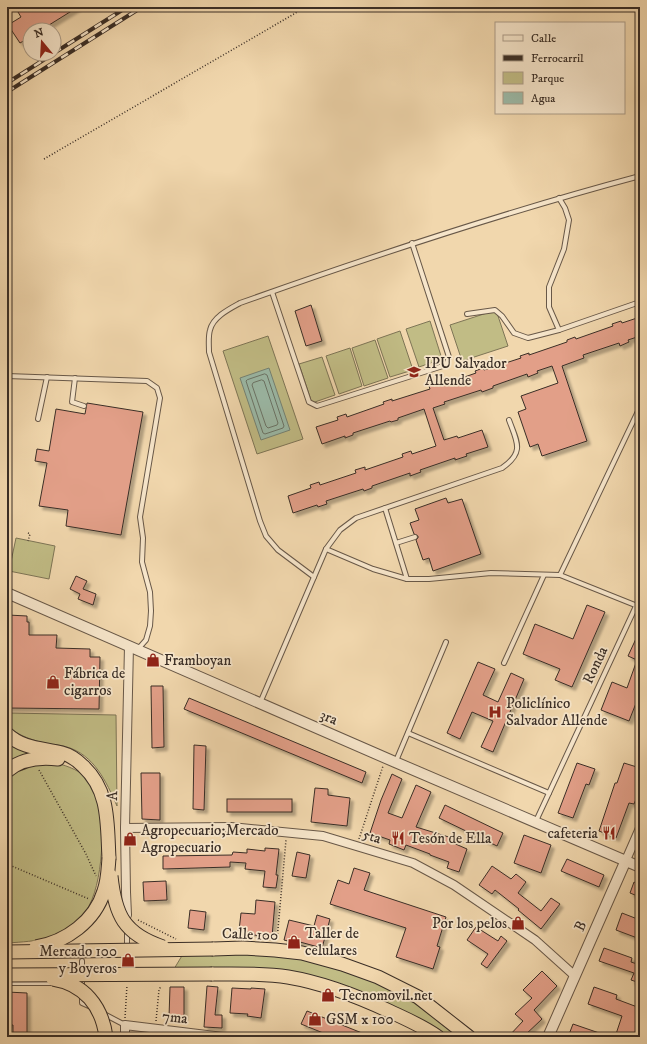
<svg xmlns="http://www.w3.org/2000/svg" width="647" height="1044" font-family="'IM FELL DW Pica',serif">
	<defs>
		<filter id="shadow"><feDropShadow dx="3.5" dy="3.5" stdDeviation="1" flood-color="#0004"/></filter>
	</defs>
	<rect width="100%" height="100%" fill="#f1d7ad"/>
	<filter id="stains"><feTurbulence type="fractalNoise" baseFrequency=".005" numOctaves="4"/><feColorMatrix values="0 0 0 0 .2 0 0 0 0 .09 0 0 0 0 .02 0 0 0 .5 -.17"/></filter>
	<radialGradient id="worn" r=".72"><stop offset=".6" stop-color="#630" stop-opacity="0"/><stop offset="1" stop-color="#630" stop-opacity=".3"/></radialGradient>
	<g fill="#c1bc85" stroke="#7e7556">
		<polygon points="496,310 508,346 462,361 450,325"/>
		<polygon points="430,321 442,359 419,367 406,329"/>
		<polygon points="400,331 413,370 390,377 377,339"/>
		<polygon points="268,336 303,439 257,454 223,351"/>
		<polygon points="375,340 388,378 364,386 352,348"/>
		<polygon points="350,348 362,386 339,394 326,356"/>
		<polygon points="322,357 335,395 312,403 299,364"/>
		<polygon points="16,538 55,546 49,579 9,571"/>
		<path d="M 7,713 L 116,715 L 117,806 C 106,781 94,755 67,747 C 62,745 55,745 49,744 C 34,741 19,736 7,726 Z"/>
		<polygon points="7,741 31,754 7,764"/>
		<path d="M 56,763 C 68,766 82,771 90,782 C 93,787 98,795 99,801 C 105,830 103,894 82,916 C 60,940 38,941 7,943 L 7,777 L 24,766 Z"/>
		<polygon points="243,953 302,958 374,981 415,1001 462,1037 446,1037 427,1023 339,984 174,969 183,954"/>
	</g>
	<polygon fill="#9bbaa8" stroke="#748274" points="269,368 290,430 261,440 240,378"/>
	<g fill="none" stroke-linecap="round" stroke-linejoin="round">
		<g stroke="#6a7467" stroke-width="1">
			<polygon points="265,374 267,375 284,426 283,428 265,434 263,433 246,381 247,380"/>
			<polygon points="262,380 264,381 278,423 277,425 268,428 266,426 252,385 253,383"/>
		</g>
	</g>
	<g fill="#e29f88" stroke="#3a2e26" filter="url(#shadow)">
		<polygon points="15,7 78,7 41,30 30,30 30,37 20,43 8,25 21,17"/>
		<polygon points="311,305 322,341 306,346 295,311"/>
		<polygon points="640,317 640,336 628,340 629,342 620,346 619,343 583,355 584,358 562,366 587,441 542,456 538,444 530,447 518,412 526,409 521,396 558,383 552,366 537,371 538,373 528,377 527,374 493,386 493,388 482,392 481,390 444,402 445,404 433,408 444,440 457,436 458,438 482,430 488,447 466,454 467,456 455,460 455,458 420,470 421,472 410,476 410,473 372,486 372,488 364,491 363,489 326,501 327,504 318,507 317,505 293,513 288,496 311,488 310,485 319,482 320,485 356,473 355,470 365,467 365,470 403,457 402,454 411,451 412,454 436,446 424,409 398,418 398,420 391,422 390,421 353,433 353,435 345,438 345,436 322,444 316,427 338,420 337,417 346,414 347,417 384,404 383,402 392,399 392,401 430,389 429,386 438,384 439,386 476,373 475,371 483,368 484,370 521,358 520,356 529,353 529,355 567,342 567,340 575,337 576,339 613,326 612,324 621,321 622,323"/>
		<polygon points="87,403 143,412 121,535 66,526 68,510 39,506 47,463 35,461 37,449 49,451 56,409 85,414"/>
		<polygon points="446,498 448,503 462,499 481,554 433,571 429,558 423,560 416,540 418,538 418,536 414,534 410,523 419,520 415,509"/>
		<polygon points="76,576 87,581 83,589 96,594 93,605 78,599 80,594 70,589"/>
		<polygon points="587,605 605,612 572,687 555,680 560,669 523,654 535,624 573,639"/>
		<polygon points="8,615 27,616 27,622 29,622 29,635 57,635 56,648 90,649 90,657 100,657 99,709 7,708"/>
		<polygon points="640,630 640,693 629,721 601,710 612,682 627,688 637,660 628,656"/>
		<polygon points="478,662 495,669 483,695 498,702 511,673 524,679 493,752 481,747 493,721 472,712 460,739 447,733"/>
		<polygon points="151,686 163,686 164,747 152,748"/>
		<polygon points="189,698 366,772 362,783 184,709"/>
		<polygon points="194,745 206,746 204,810 193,809"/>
		<polygon points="577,763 595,769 589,785 586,784 573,818 558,813"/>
		<polygon points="624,763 640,768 640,789 634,804 629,803 616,838 599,831 615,783 617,783"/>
		<polygon points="141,773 160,773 160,820 142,819"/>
		<polygon points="392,774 402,779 388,813 402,818 416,785 431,792 416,827 452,838 451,842 467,849 459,872 447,868 449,862 430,855 430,854 406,845 404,850 389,844 390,840 370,833 381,800"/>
		<polygon points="315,788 328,789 328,795 350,798 347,826 311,822"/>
		<rect x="227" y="799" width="65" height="13"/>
		<polygon points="445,805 503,833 497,846 439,818"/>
		<polygon points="524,835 551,845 541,873 514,863"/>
		<polygon points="265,848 279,849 276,875 278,875 276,888 263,887 265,871 245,869 246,863 230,862 230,867 163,869 163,856 232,855 233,852 247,853 247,849 265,851"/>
		<polygon points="297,852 310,855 306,878 292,876"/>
		<polygon points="567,859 604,875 599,887 561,871"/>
		<polygon points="492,866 511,879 516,874 526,882 518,893 541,911 551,898 560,904 541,929 518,910 519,909 495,890 492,894 479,885"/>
		<polygon points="354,868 370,873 364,890 446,917 437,946 440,947 433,969 396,957 406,928 330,904 338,880 349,884"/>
		<polygon points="166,881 167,900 144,901 143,882"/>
		<polygon points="634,882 640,885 640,897 630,893"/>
		<polygon points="256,900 275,902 272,937 254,935 254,933 239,931 241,913 255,914"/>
		<polygon points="190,910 206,912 204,930 188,928"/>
		<polygon points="622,913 640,920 640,939 616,930"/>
		<polygon points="317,915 330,919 322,948 300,942 299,944 284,940 289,920 314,926"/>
		<polygon points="476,927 498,941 501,936 507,941 487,968 481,964 488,954 467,940"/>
		<polygon points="604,948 632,958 631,962 637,964 640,959 640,983 631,980 634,973 599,961"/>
		<polygon points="542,971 557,986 534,1010 542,1019 523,1037 508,1037 523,1021 515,1014 532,998 523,990"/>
		<polygon points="207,986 218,987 215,1015 222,1015 222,1028 204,1027"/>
		<polygon points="170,987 184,987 184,1017 169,1017"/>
		<polygon points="594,987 617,995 616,999 640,1008 640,1037 615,1037 622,1016 588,1004"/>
		<polygon points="232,988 251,989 251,988 265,989 261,1018 247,1016 248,1014 230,1013"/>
		<polygon points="7,992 27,993 27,1037 13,1037 13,1025 7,1025"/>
		<polygon points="307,1011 372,1037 333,1037 301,1024"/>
		<polygon points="573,1024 608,1036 607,1037 568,1037"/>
	</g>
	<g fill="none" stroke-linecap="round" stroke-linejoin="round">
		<g stroke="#685848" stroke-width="6">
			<g id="service">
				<polyline points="272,292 309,402 317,406 446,365 449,357 412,243"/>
				<polyline points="467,314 495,310 502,316 514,333 528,338 559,330 640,302"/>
				<polyline points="559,330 549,307 549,287 564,249 569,220 565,208 559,198"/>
				<polyline points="7,376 147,381 157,388 160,398 140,517 143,538 142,562 150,592 151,611 150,626 146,640 138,649"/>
				<polyline points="75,378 72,402 84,406"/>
				<polyline points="38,419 47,377"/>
				<polyline points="385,508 407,579"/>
				<polyline points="396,543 415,537"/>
				<polyline points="326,549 373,569 407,579 429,579 491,573 560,575 640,607"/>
				<polyline points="560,575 640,407"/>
				<path d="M 314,577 L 278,550 L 266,536 L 260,521 L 209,352 C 209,345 208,337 210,330 C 213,317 229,309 240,303 C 372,256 505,212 640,176"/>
				<polyline points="504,663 544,575"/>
				<path d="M 260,703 L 326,549 L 340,530 L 356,518 L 502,468 C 525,452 517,442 509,420"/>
				<polyline points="408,733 549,793"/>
				<polyline points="396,761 446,642"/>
				<polyline points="536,821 636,606"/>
				<polyline points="127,930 127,946"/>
				<polyline points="7,983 53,983"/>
				<polyline points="82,989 82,961"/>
				<polyline points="82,995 82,1003 91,1007"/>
				<polyline points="104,1014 125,1025"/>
			</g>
		</g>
		<g stroke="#685848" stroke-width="10">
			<g id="minor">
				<polyline points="125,828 231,827 323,836 413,863 454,885 535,940 575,976"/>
				<polyline points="626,860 640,828"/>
				<polyline points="127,915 126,892 125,828 129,646"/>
				<polyline points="125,1037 125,1025 223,1037"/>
			</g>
		</g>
		<g stroke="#685848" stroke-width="12">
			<g id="tertiary">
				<polyline points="7,593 395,762 640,867"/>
				<polyline points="548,1037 626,860"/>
			</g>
		</g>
		<g stroke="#3a2e26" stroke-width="15">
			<g id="trunk">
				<path d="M 7,734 C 23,749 42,748 62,753 C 70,755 77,760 83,766 C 110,791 107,824 109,858"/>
				<path d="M 7,771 C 21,759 41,757 58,759"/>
				<polyline points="213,949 243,948 275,950 302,953 342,964 378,977 418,997 469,1037"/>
				<path d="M 212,974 C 237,974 263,973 288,977 C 324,983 357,996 389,1011 C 406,1019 423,1026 438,1037"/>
			</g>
		</g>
		<g stroke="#3a2e26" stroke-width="1.5" stroke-dasharray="1 2" stroke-linecap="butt">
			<polyline points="44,159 306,7"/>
			<polyline points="28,533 30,534 28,541"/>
			<polyline points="39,770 86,854 96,876"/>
			<polyline points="359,839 383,766"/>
			<polyline points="7,864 89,899"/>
			<polyline points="138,920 176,939"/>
			<polyline points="277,940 286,840"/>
			<polyline points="125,1018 127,985"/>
			<polyline points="156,1021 159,990 161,986"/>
		</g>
		<use href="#service" stroke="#f6e5ca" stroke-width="4"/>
		<use href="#minor" stroke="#f6e5ca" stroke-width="8"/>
		<use href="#tertiary" stroke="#f6e5ca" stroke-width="10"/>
		<use href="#trunk" stroke="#f1d7ad" stroke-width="13"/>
		<g stroke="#3a2e26" stroke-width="4">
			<g id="rail">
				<polyline points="54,53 127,7"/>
				<polyline points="7,83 53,54"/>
				<polyline points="7,92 142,7"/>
			</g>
		</g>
		<use href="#rail" stroke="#f6e5ca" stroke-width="2.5" stroke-dasharray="8" stroke-linecap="butt"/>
		<g stroke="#3a2e26" stroke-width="15" stroke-linecap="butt">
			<g id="trunk-bridge">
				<path d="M 111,876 C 115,915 124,934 163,947"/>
				<path d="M 36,947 C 66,942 95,921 104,891 C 108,880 108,869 109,858"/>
				<polyline points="7,952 213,949"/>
				<polyline points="7,975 212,974"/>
				<path d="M 53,979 C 84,984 102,1006 106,1037"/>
			</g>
		</g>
		<use href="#trunk-bridge" stroke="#f1d7ad" stroke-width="13"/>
	</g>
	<defs>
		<g id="school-bare" transform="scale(1.08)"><path d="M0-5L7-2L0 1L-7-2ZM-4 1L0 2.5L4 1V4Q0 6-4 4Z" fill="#8f2418" stroke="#f6e5ca" stroke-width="2.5" paint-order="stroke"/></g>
		<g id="shop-bare" transform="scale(1.08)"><path d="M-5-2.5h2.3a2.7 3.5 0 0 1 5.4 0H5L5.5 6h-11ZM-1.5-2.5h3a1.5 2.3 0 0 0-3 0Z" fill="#8f2418" stroke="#f6e5ca" stroke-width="2.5" paint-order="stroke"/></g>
		<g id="hospital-bare" transform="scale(1.08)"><path d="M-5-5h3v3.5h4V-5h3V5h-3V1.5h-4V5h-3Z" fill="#8f2418" stroke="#f6e5ca" stroke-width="2.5" paint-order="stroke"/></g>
		<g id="restaurant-bare" transform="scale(1.08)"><path d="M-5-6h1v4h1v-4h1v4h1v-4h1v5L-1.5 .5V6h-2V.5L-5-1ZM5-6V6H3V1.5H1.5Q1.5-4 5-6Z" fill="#8f2418" stroke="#f6e5ca" stroke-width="2.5" paint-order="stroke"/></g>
	</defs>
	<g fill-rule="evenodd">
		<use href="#school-bare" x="414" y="372"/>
		<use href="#shop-bare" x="153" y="660"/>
		<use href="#shop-bare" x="53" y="682"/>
		<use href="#hospital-bare" x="495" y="712"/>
		<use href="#restaurant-bare" x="609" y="833"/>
		<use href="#restaurant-bare" x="398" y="838"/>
		<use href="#shop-bare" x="130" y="839"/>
		<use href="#shop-bare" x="518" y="923"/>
		<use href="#shop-bare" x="294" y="942"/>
		<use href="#shop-bare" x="128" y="960"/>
		<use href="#shop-bare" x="328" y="995"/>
		<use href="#shop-bare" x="315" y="1019"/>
	</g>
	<g text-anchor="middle" stroke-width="3.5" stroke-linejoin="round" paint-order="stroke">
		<g font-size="15" fill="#3a2e26" stroke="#f6e5ca" text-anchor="start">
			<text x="425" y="368">IPU Salvador<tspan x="425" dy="17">Allende</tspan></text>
			<text x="164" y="665">Framboyan</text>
			<text x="64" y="678">Fábrica de<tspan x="64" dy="17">cigarros</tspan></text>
			<text x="506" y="708">Policlínico<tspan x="506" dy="17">Salvador Allende</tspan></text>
			<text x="141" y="835">Agropecuario;Mercado<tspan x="141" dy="17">Agropecuario</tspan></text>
			<text x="598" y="838" text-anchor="end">cafeteria</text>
			<text x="409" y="843">Tesón de Ella</text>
			<text x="507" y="928" text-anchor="end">Por los pelos</text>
			<text x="305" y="938">Taller de<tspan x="305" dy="17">celulares</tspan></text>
			<text x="117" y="956" text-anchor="end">Mercado 100<tspan x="117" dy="17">y Boyeros</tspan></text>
			<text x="339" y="1000">Tecnomovil.net</text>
			<text x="326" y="1024">GSM x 100</text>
		</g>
		<g font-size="15" fill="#3a2e26" stroke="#f6e5ca">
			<text transform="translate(595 665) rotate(-65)" y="5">Ronda</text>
			<text transform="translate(329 717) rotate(23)" y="5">3ra</text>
			<text transform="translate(112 796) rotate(-89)" y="5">A</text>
			<text transform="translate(372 836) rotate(17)" y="5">5ta</text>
			<text transform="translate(580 926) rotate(-66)" y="5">B</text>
			<text transform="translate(250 934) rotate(2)" y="5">Calle 100</text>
			<text transform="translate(175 1017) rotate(6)" y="5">7ma</text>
		</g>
	</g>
	<rect width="647" height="1044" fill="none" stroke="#f1d7ad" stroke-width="24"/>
	<rect x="8" y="8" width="631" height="1028" fill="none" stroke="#3a2e26" stroke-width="2"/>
	<rect x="12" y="12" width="623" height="1020" fill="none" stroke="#3a2e26"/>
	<rect x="495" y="22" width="130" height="92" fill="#f6e5ca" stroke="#ab9c88"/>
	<rect x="503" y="35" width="20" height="6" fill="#f6e5ca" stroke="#ab9c88"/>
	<text x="531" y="42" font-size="12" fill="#3a2e26">Calle</text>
	<rect x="503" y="55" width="20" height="6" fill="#3a2e26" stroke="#ab9c88"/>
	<text x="531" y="62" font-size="12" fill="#3a2e26">Ferrocarril</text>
	<rect x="503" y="72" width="20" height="12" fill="#c1bc85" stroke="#ab9c88"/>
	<text x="531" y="82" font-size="12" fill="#3a2e26">Parque</text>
	<rect x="503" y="92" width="20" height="12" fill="#9bbaa8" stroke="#ab9c88"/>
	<text x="531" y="102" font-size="12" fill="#3a2e26">Agua</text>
	<g transform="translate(42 42) rotate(342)"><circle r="19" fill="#f6e5ca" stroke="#ab9c88"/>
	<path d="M0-3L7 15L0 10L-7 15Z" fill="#8f2418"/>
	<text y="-6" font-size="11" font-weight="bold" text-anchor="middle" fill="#3a2e26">N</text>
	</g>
	<rect width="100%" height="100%" filter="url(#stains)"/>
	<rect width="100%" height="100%" fill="url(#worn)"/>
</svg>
